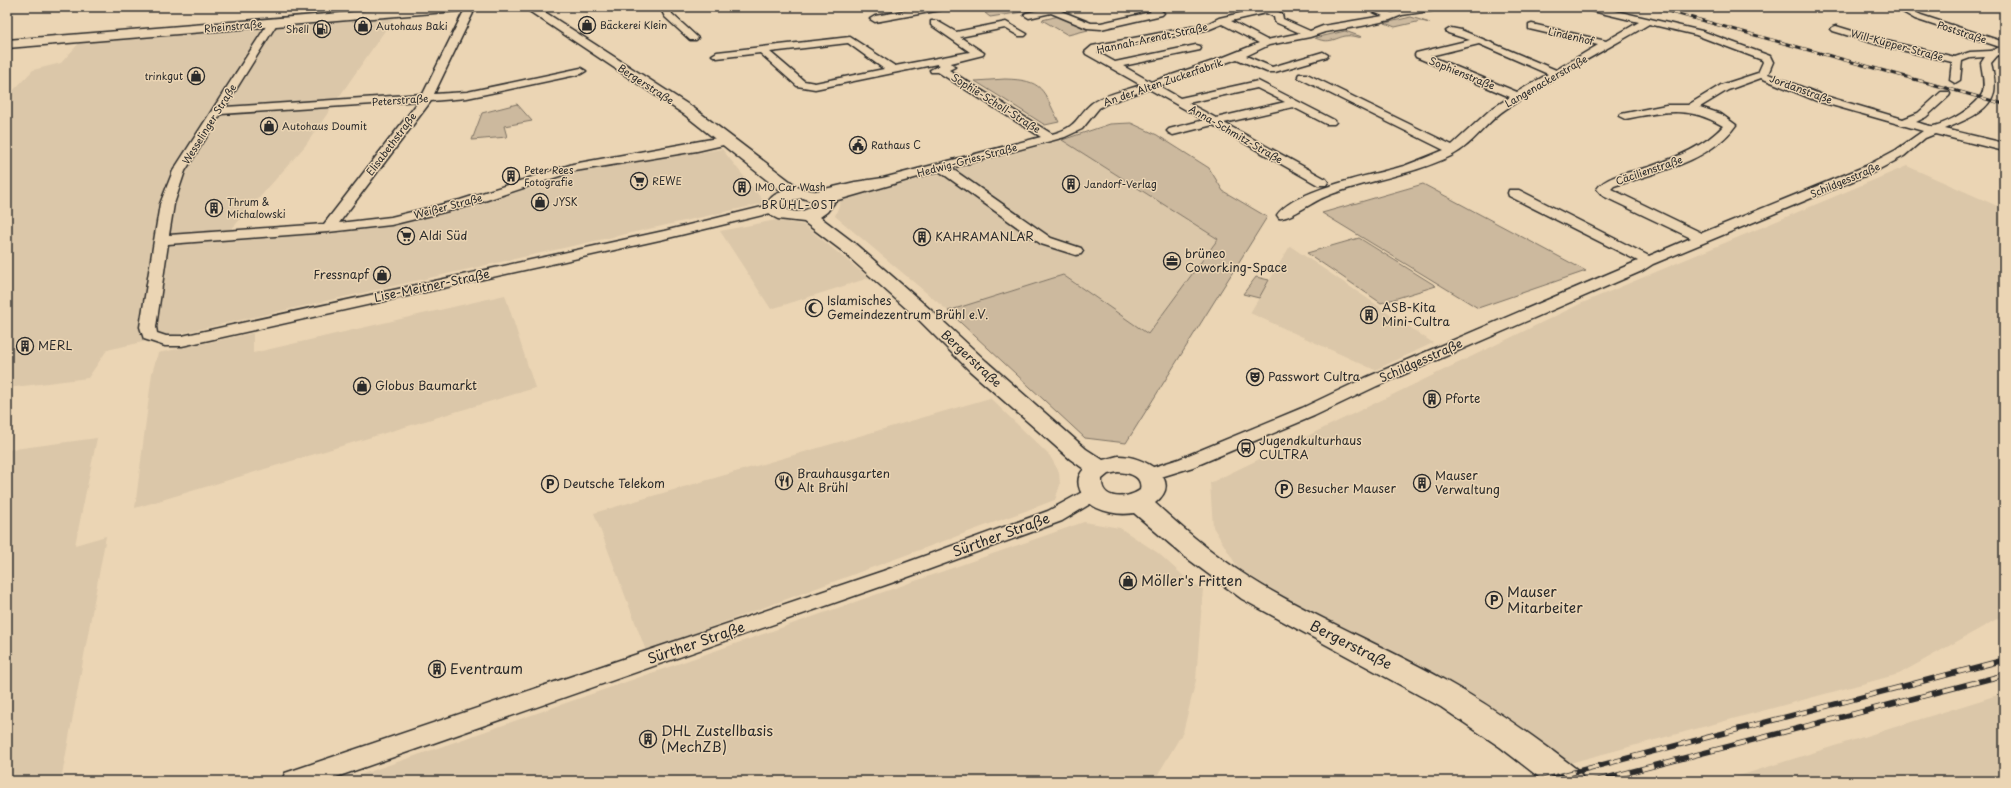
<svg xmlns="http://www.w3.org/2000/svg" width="2011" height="788" font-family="'Playpen Sans',sans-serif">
	<rect width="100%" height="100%" fill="#ebd5b4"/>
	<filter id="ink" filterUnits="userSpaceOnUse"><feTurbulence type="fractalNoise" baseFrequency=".025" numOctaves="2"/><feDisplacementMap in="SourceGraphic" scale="8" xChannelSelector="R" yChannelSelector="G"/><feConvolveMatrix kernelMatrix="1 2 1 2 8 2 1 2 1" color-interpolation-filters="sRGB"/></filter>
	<g filter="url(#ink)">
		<g fill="#dbc7a9">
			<polygon points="395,16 305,146 222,240 398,224 465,209 581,171 722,149 765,203 107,350 88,378 7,388 7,97 33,70 61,63 81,41"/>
			<polygon points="1062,140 1218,239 1148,334 1063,275 948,311 835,216 841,200"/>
			<polygon points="1907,166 2004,209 2004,615 1899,674 1566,764 1389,650 1290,601 1238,568 1213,527 1210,483 1580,304"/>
			<polygon points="776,220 804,225 869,278 771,309 720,231"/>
			<polygon points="1290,246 1433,343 1375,370 1250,313"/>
			<polygon points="505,295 535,388 135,508 152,373 158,353 253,333 253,353"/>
			<polygon points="990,398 1050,456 1059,472 1060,485 1055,500 646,651 594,513"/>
			<polygon points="97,438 75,545 106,536 61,781 7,781 7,450"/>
			<polygon points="1084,522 1120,528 1158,553 1189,581 1203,589 1196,680 1183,732 1154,781 343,781"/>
			<polygon points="2004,693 2004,781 1723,781"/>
		</g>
		<g fill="#ccb99e" stroke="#7c7264">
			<polygon points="1019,7 1044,7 1049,10 1028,14 1023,12 990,17 985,13"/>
			<polygon points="1059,16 1088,30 1068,35 1042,20"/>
			<polygon points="1411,17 1430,23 1421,21 1395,27 1385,23"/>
			<path d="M 1345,31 L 1362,37 C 1357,38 1357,36 1352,36 C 1338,34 1333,46 1315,38 Z"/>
			<path d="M 1005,79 C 1044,80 1042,89 1059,122 L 1045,125 L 975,81 Z"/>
			<polygon points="517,104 532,121 504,126 507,137 472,140 482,113"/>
			<polygon points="1131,123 1157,135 1209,168 1223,191 1267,217 1126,443 1085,438 948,311 1063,275 1148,334 1218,239 1062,140 1110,124"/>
			<polygon points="1423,184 1586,271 1478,308 1322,213"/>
			<polygon points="1359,238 1436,286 1381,303 1307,253"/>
			<polygon points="1256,277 1269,280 1259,298 1243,294"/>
		</g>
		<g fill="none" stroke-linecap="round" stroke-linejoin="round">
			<g stroke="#2b2b2b" stroke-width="3">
				<g id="street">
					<polygon points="660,7 670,7 672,14 696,36 698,38 696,40 690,40 665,17"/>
					<polygon points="926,7 946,7 941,10 875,22 870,19 875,16"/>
					<polygon points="1053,7 1065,7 1064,10 1061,11 1091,23 1101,23 1151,12 1145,7 1156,7 1164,13 1162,15 1101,29 1087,28 1051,13 1029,18 1024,15 1026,13"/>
					<path d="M 1267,7 L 1288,7 L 1277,11 L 1282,14 L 1283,19 L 1310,31 L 1323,26 L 1383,16 L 1362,7 L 1375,7 L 1392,13 L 1420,7 L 1442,7 L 1437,10 L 1402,15 L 1390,20 L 1362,26 L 1325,32 L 1310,37 L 1269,45 L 1246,56 L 1272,67 L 1323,52 L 1328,55 L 1327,57 L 1275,72 L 1267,72 L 1237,59 L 1159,86 L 1180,98 L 1258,81 L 1334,120 L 1336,122 L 1334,124 L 1326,124 L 1293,107 L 1224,123 L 1326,179 L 1328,182 L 1326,185 L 1318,185 L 1213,125 L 1173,135 L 1169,133 L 1167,131 L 1169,129 L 1204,120 L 1149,89 L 1108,103 L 1099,108 L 1082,129 L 1065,137 L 951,168 L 1051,238 L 1081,248 L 1083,251 L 1081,254 L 1076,255 L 1041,244 L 939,171 L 824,204 L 819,203 L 818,199 L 812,198 L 811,195 L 812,192 L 855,182 L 883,178 L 1041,137 L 938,72 L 931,72 L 930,70 L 940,65 L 937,64 L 815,89 L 797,86 L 760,53 L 717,58 L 712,55 L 717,52 L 850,37 L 895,66 L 970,52 L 931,25 L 931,21 L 937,21 L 956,32 L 1006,22 L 1027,34 L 1025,36 L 1019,36 L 1005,28 L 960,37 L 984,53 L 983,55 L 951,63 L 955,67 L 949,70 L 1052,134 C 1078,127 1075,118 1091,104 C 1102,95 1127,90 1141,85 L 1086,54 L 1085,52 L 1092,46 L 1207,24 L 1219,18 ZM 1266,13 L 1274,17 L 1275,22 L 1300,33 L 1267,40 L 1231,21 ZM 1222,24 L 1259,43 L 1219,59 L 1151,82 L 1123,66 L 1200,50 L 1201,48 L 1200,46 L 1196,45 L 1115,62 L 1097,52 L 1210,29 ZM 848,43 L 884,69 L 815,83 L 804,81 L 770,52 ZM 1257,88 L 1285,102 L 1216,118 L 1188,103 Z"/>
					<path d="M 1582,7 L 1599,7 L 1702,31 L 1770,56 L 1773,62 L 1768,74 L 1825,96 L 1903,119 L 1918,113 L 1941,92 L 1949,92 L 1950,94 L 1949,96 L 1926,117 L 1916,122 C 1921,123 1929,127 1934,126 C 1948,123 1976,107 1982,94 C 1986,85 1982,72 1981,63 L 1985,57 L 1970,58 L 1962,61 L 1960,80 L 1955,83 L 1950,80 L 1952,62 L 1876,44 L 1833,31 L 1831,29 L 1833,27 L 1836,26 L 1882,40 L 1955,57 L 1970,52 L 1991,51 L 2000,47 L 1915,19 L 1894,7 L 1906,7 L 1921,15 L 2004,42 L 2004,53 L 1997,56 L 1991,63 C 1993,72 1996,82 1994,92 C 1989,113 1962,121 1945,129 L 2004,143 L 2004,151 L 1935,134 L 1925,138 L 1904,156 L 1874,172 L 1653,264 L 1642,271 L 1377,386 L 1314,416 L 1193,467 L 1148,481 L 1141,479 L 1139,475 L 1141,471 L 1179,459 L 1302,408 L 1365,378 L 1638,261 L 1509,196 L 1508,193 L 1509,190 L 1519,190 L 1649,256 L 1691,238 L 1603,196 L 1597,189 C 1607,174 1635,172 1652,166 C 1677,157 1705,146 1723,126 C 1689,105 1662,112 1625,119 L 1619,116 L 1621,114 L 1666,105 L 1688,105 L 1721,85 L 1758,73 L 1763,62 L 1762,60 L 1696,35 L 1649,24 C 1601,53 1552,77 1506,109 C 1486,122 1473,145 1451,156 C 1412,175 1368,180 1327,196 C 1315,200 1289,220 1279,218 L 1277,215 C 1295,189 1373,175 1404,166 C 1417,161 1430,156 1444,150 L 1299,78 L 1298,76 L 1299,74 L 1307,74 L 1452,145 L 1490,110 L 1510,97 L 1416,57 L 1415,55 L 1416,53 L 1470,40 L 1448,33 L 1446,31 L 1451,28 L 1461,30 L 1556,70 L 1598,45 L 1529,29 L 1529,25 L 1532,24 L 1606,41 L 1639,22 L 1584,9 ZM 1479,44 L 1548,74 L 1517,92 L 1430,56 ZM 1761,78 L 1817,101 L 1923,131 L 1896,150 L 1866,166 L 1702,233 L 1611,189 L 1614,186 C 1654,173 1710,162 1736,125 L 1721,114 L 1700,107 L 1728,90 Z"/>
					<path d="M 468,10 L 473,13 L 434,94 L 467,92 L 581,68 L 586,71 L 581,74 L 467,98 L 431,101 L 339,223 L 391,217 L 460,200 L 573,164 L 728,136 L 734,140 L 732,143 L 697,151 L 575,171 L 469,206 L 391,225 L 328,232 L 168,244 L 156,327 L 157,333 L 166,336 L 182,336 L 664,231 L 774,204 L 779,205 L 781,208 L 779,211 L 664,239 L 182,346 L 165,346 L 144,339 L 140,327 L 160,204 L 173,171 L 270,20 L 273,19 L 278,22 L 225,107 L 423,94 L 463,13 ZM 419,101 L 324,224 L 169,235 L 174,204 L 185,171 L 221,114 Z"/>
					<polygon points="1093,488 1100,490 1103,494 1100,498 1062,521 897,581 325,781 282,781 285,773 294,770 883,571 1048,511 1086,490"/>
				</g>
			</g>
			<g stroke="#2b2b2b" stroke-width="3">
				<g id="secondary">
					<polygon points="414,7 464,7 458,11 7,48 7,40"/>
					<path d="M 523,7 L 537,7 L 695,109 L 799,188 L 828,194 L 834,203 L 827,212 L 820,217 L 853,242 L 932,311 L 986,361 L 1086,449 L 1103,460 C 1108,459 1113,457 1118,456 C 1142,455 1186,479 1155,503 C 1188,534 1224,563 1263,586 C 1321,620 1383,646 1441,678 C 1490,705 1535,737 1579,771 L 1584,781 L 1544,781 L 1500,747 L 1441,707 L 1242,599 L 1184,556 L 1134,513 C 1122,515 1108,513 1097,508 C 1083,501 1071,482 1084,469 L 1070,459 L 970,371 L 918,319 L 841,250 L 804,222 L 778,219 L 772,216 L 765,208 C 768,199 774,194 782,192 L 685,115 ZM 803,198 L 816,203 C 808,212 793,215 783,207 L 787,201 ZM 1118,472 C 1130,473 1143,476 1140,490 C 1126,500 1100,500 1102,479 L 1108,474 Z"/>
				</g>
			</g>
			<use href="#street" fill="#ebd5b4" fill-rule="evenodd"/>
			<use href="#secondary" fill="#ebd5b4" fill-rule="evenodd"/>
			<g stroke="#2b2b2b" stroke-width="3">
				<polyline id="rail-far1" points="1653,7 2004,104"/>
			</g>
			<g stroke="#2b2b2b" stroke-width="5.5">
				<g id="rail">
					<polyline points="1540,781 2004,660"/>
					<polyline points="1595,781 2004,675"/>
				</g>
			</g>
			<use href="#rail-far1" stroke="#ebd5b4" stroke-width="2" stroke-dasharray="5.5" stroke-linecap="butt"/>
			<use href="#rail" stroke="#ebd5b4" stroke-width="4" stroke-dasharray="12" stroke-linecap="butt"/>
		</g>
	</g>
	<defs>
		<g id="shop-ring" transform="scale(0.9)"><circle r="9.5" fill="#ebd5b4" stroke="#2b2b2b" stroke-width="1.5"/><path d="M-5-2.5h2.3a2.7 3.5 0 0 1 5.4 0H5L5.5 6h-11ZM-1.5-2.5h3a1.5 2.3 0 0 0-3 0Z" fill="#2b2b2b"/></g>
		<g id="fuel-ring" transform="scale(0.9)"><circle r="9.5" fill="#ebd5b4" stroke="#2b2b2b" stroke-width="1.5"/><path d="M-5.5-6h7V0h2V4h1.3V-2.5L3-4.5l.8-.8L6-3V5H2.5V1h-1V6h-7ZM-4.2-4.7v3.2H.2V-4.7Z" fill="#2b2b2b"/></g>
		<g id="civic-ring" transform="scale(0.9)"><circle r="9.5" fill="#ebd5b4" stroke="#2b2b2b" stroke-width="1.5"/><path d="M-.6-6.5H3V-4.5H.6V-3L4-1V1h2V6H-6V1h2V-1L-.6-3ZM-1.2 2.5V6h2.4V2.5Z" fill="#2b2b2b"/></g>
		<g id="building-ring" transform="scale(0.9)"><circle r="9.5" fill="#ebd5b4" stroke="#2b2b2b" stroke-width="1.5"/><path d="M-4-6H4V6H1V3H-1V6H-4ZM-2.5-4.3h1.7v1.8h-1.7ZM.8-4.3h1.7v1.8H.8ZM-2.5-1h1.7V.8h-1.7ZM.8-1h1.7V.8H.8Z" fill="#2b2b2b"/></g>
		<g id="supermarket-ring" transform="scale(0.9)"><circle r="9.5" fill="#ebd5b4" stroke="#2b2b2b" stroke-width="1.5"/><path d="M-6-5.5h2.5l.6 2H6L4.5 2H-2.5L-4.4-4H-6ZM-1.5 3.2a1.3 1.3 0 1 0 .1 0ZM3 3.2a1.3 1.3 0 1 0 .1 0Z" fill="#2b2b2b"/></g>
		<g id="office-ring" transform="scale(0.9)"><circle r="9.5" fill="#ebd5b4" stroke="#2b2b2b" stroke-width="1.5"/><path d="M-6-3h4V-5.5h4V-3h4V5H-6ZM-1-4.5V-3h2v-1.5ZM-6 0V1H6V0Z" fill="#2b2b2b"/></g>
		<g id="mosque-ring" transform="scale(0.9)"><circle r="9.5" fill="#ebd5b4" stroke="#2b2b2b" stroke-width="1.5"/><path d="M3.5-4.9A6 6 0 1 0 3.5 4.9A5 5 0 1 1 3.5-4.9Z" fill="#2b2b2b"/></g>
		<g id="theatre-ring" transform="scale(0.9)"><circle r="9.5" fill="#ebd5b4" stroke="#2b2b2b" stroke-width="1.5"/><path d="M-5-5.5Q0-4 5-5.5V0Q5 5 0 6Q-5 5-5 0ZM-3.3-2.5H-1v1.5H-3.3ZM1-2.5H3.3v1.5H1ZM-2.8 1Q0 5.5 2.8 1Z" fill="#2b2b2b"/></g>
		<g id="bus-ring" transform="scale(0.9)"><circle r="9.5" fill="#ebd5b4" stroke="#2b2b2b" stroke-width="1.5"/><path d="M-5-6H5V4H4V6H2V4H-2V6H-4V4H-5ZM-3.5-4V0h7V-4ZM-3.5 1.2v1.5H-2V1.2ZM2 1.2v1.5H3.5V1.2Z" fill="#2b2b2b"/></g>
		<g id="restaurant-ring" transform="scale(0.9)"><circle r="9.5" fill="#ebd5b4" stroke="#2b2b2b" stroke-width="1.5"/><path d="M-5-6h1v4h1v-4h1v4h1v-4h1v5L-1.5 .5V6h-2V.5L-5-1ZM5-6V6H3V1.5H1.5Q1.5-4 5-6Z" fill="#2b2b2b"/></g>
		<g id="parking-ring" transform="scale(0.9)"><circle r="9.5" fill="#ebd5b4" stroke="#2b2b2b" stroke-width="1.5"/><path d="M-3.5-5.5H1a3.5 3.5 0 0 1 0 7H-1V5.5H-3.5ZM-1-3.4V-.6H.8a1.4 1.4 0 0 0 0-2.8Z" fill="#2b2b2b"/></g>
	</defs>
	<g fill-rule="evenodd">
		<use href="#shop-ring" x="587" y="25"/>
		<use href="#shop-ring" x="363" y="26"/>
		<use href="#fuel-ring" x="322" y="29"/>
		<use href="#shop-ring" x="196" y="76"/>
		<use href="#shop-ring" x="269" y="126"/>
		<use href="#civic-ring" x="858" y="145"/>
		<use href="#building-ring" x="511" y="176"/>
		<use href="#supermarket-ring" x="639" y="181"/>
		<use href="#building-ring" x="1071" y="184"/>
		<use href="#building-ring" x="742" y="187"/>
		<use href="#shop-ring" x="540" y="202"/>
		<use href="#building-ring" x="214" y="208"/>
		<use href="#supermarket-ring" x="406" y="236"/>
		<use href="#building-ring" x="922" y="237"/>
		<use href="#office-ring" x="1172" y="261"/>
		<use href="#shop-ring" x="382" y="275"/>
		<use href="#mosque-ring" x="814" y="308"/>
		<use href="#building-ring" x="1369" y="315"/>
		<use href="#building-ring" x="25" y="346"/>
		<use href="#theatre-ring" x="1255" y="377"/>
		<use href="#shop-ring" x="362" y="386"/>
		<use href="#building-ring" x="1432" y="399"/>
		<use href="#bus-ring" x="1246" y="448"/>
		<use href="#restaurant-ring" x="784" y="481"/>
		<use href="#building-ring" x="1422" y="483"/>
		<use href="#parking-ring" x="550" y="484"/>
		<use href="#parking-ring" x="1284" y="489"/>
		<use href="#shop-ring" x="1128" y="581"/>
		<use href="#parking-ring" x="1494" y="600"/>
		<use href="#building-ring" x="437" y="669"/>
		<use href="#building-ring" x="648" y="739"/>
	</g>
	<g text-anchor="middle" stroke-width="3" stroke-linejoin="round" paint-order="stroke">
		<g font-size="10" fill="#2b2b2b" stroke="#ebd5b4" text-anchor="start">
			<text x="600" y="29">Bäckerei Klein</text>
			<text x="376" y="30">Autohaus Baki</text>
			<text x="309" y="33" text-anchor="end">Shell</text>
			<text x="183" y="80" text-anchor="end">trinkgut</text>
			<text x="282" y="130">Autohaus Doumit</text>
			<text x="871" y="149">Rathaus C</text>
			<text x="524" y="174">Peter Rees<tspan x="524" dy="12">Fotografie</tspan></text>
			<text x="652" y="185">REWE</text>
			<text x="1084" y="188">Jandorf-Verlag</text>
			<text x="755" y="191">IMO Car Wash</text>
			<text x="227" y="206">Thrum &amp;<tspan x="227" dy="12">Michalowski</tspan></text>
			<text x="553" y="206">JYSK</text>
		</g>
		<g font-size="10" fill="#2b2b2b" stroke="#ebd5b4">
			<text transform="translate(233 26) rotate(-5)" y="4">Rheinstraße</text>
			<text transform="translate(1962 32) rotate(18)" y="4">Poststraße</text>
			<text transform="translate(1571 36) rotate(13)" y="4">Lindenhof</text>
			<text transform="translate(1152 38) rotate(-12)" y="4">Hannah-Arendt-Straße</text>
			<text transform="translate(1897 45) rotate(15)" y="4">Will-Küpper-Straße</text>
			<text transform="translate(1462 73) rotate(22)" y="4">Sophienstraße</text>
			<text transform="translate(1546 81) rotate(-30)" y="4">Langenackerstraße</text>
			<text transform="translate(1163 82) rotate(-19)" y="4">An der Alten Zuckerfabrik</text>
			<text transform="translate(646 84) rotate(33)" y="4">Bergerstraße</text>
			<text transform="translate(1801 89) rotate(20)" y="4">Jordanstraße</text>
			<text transform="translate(400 100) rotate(-4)" y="4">Peterstraße</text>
			<text transform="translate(996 103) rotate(32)" y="4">Sophie-Scholl-Straße</text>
			<text transform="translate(209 124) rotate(-58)" y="4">Wesselinger Straße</text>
			<text transform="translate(1236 134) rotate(30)" y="4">Anna-Schmitz-Straße</text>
			<text transform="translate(391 144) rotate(-53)" y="4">Elisabethstraße</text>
			<text transform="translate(967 160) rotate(-15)" y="4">Hedwig-Gries-Straße</text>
			<text transform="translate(1649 170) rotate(-19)" y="4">Cäcilienstraße</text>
			<text transform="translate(1845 180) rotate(-23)" y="4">Schildgesstraße</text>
			<text transform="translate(448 206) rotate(-15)" y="4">Weißer Straße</text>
		</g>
		<g font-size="11" letter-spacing="1" fill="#2b2b2b" stroke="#ebd5b4">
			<text x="799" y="209">BRÜHL-OST</text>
		</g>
		<g font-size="12" fill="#2b2b2b" stroke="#ebd5b4" text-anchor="start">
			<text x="419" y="240">Aldi Süd</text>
			<text x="935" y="241">KAHRAMANLAR</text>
			<text x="1185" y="258">brüneo<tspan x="1185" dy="14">Coworking-Space</tspan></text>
			<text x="369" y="279" text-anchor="end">Fressnapf</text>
			<text x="827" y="305">Islamisches<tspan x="827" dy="14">Gemeindezentrum Brühl e.V.</tspan></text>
			<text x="1382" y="312">ASB-Kita<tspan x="1382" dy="14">Mini-Cultra</tspan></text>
			<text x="38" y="350">MERL</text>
			<text x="1268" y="381">Passwort Cultra</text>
			<text x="375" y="390">Globus Baumarkt</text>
			<text x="1445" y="403">Pforte</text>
			<text x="1259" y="445">Jugendkulturhaus<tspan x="1259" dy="14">CULTRA</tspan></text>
			<text x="797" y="478">Brauhausgarten<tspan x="797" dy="14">Alt Brühl</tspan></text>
			<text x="1435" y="480">Mauser<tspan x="1435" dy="14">Verwaltung</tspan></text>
			<text x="563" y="488">Deutsche Telekom</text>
			<text x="1297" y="493">Besucher Mauser</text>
		</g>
		<g font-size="12" fill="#2b2b2b" stroke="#ebd5b4">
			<text transform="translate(432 286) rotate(-12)" y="4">Lise-Meitner-Straße</text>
			<text transform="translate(971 359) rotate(43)" y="4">Bergerstraße</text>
			<text transform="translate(1421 361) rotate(-24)" y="4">Schildgesstraße</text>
		</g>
		<g font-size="14" fill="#2b2b2b" stroke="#ebd5b4">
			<text transform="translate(1001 535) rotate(-20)" y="5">Sürther Straße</text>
			<text transform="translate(696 643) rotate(-19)" y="5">Sürther Straße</text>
			<text transform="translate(1351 645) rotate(27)" y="5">Bergerstraße</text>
		</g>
		<g font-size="14" fill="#2b2b2b" stroke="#ebd5b4" text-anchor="start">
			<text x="1141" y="586">Möller's Fritten</text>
			<text x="1507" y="597">Mauser<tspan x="1507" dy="16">Mitarbeiter</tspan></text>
			<text x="450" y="674">Eventraum</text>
			<text x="661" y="736">DHL Zustellbasis<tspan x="661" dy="16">(MechZB)</tspan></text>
		</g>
	</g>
	<rect width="2011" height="788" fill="none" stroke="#ebd5b4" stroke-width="24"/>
	<rect x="12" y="12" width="1987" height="764" fill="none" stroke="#2b2b2b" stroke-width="1.5" filter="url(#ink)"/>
</svg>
